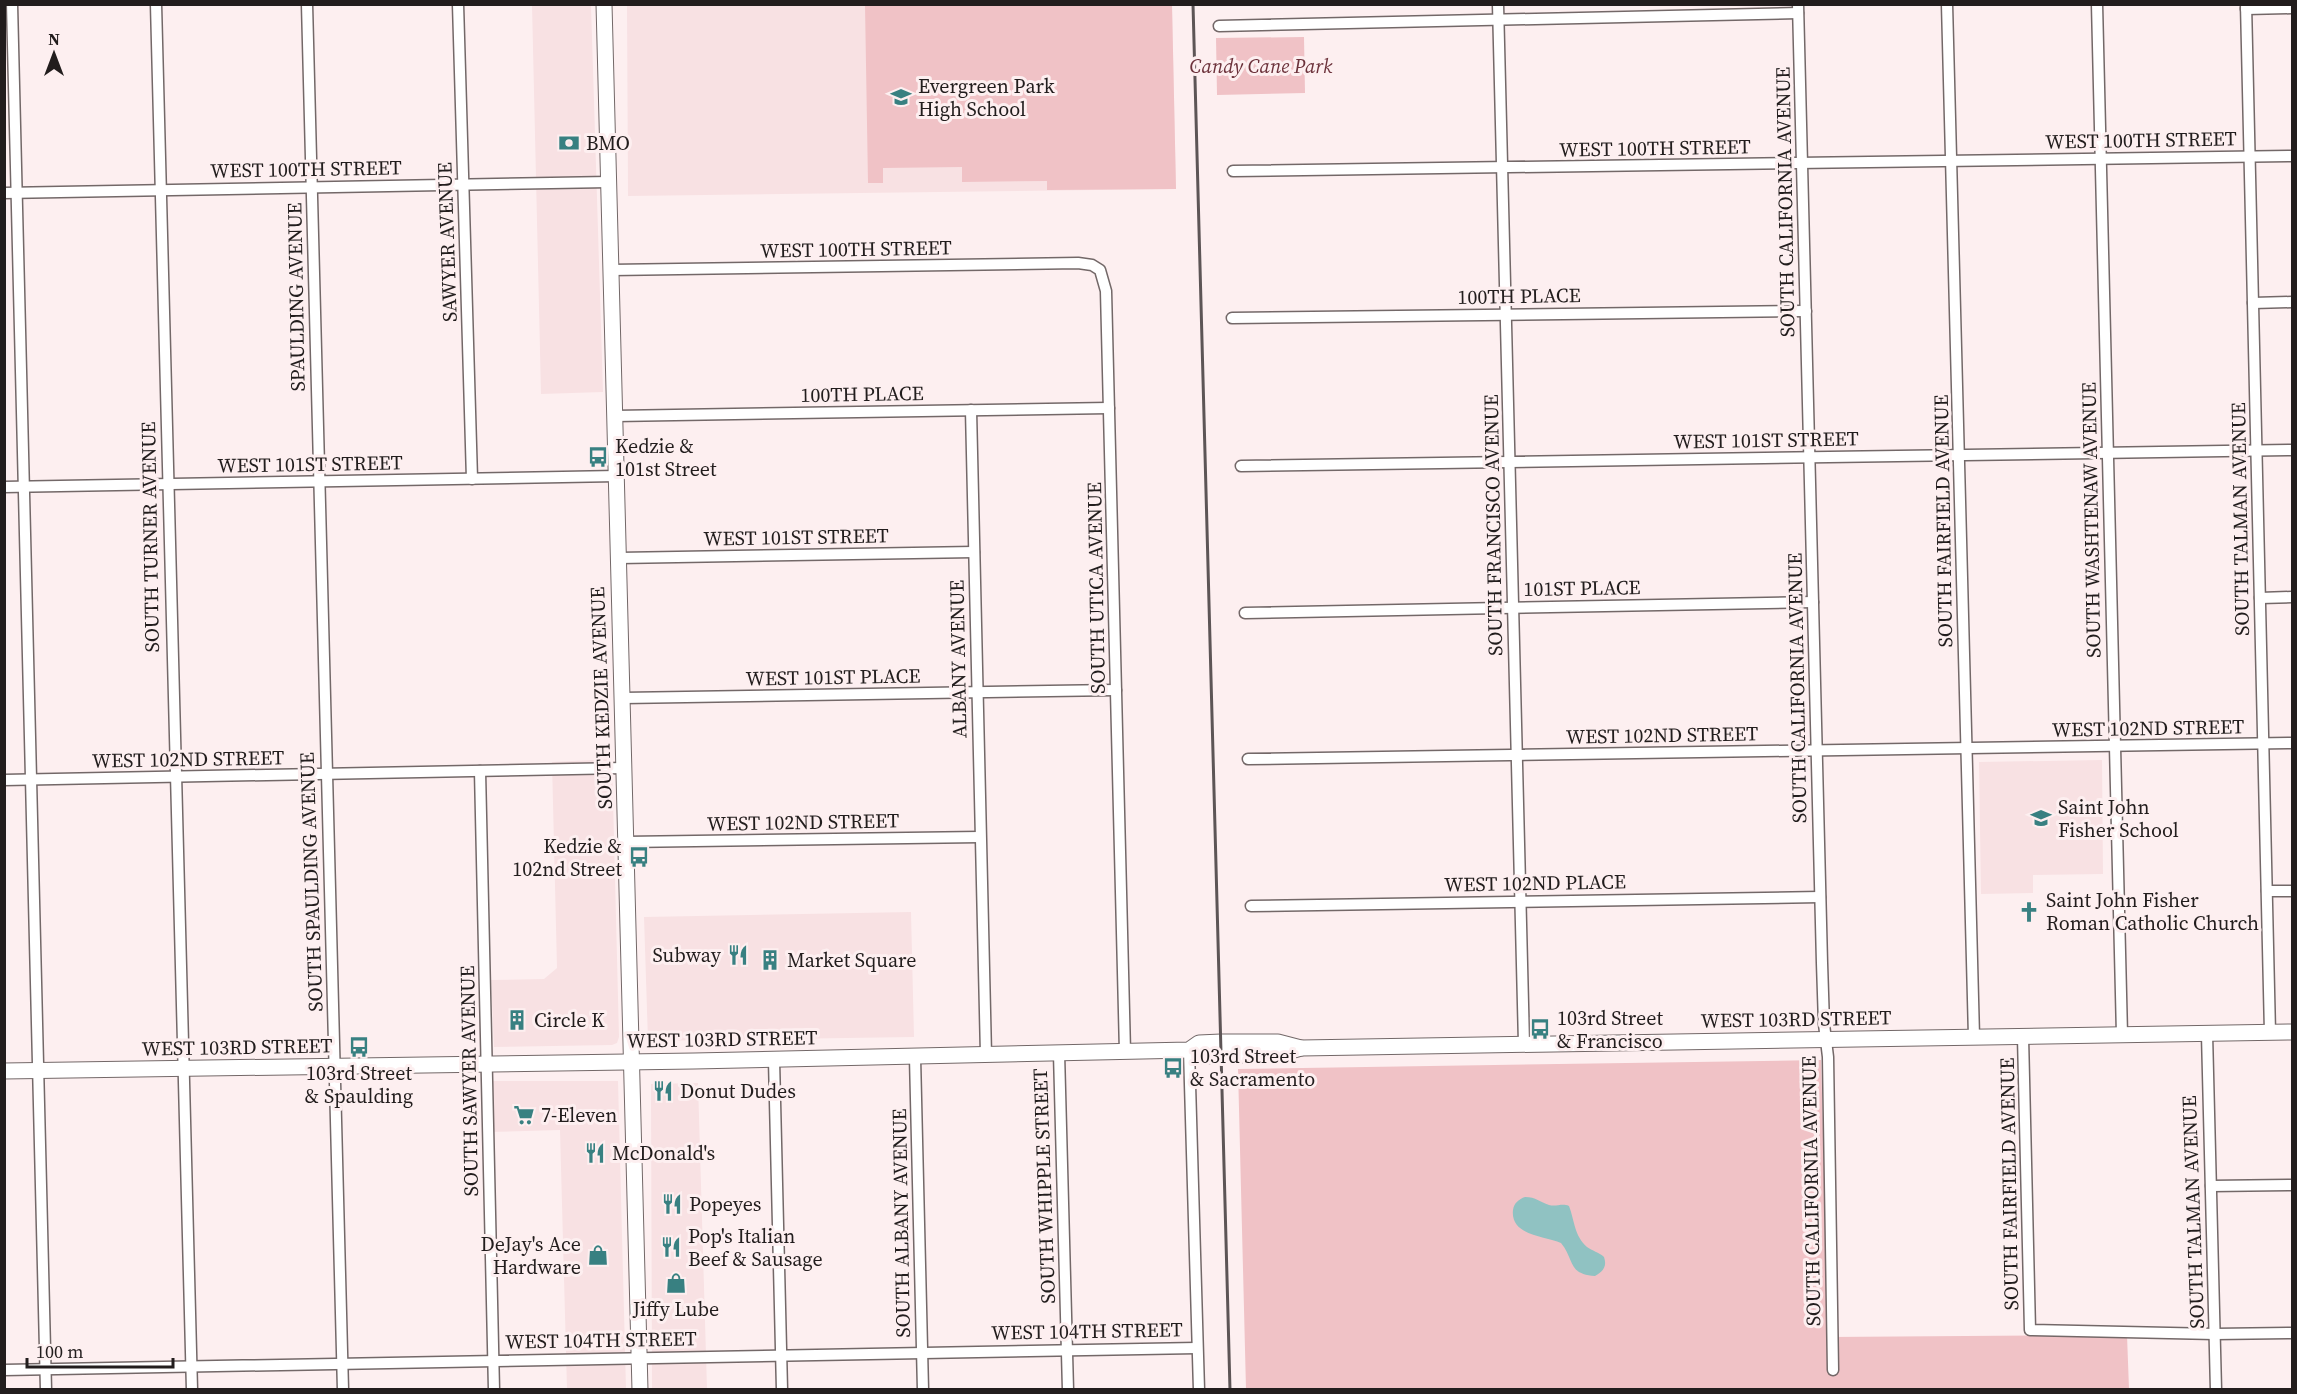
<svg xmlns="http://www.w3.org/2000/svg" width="2297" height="1394" font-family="'Source Serif 4',serif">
	<rect width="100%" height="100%" fill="#fdeff0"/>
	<g fill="#f8e1e3">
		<polygon points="532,5 591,5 603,392 541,394"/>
		<polygon points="627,5 1172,5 1176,189 628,196"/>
		<polygon points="612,759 619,1037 617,1043 612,1045 494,1047 491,980 544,979 557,968 552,762"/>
		<polygon points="2102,760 2103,874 2033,875 2033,893 1981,894 1979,762"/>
		<polygon points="911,912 914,1037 648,1041 644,917"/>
		<polygon points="488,1081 618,1081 626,1389 567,1389 560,1130 489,1132"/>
		<polygon points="698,1083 707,1389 652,1389 651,1084"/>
	</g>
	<g fill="#f0c2c6">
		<polygon points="865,5 1172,5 1176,189 1047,190 1047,181 962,182 962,167 883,168 883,183 868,183"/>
		<polygon points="1304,37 1305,93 1217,95 1216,38"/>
		<polygon points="1821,1060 1829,1337 2127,1335 2129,1389 1246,1389 1238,1069"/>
	</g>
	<path fill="#90c2c2" d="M 1525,1197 C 1536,1197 1540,1202 1549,1205 C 1556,1207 1562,1203 1569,1206 C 1575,1222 1574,1235 1587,1247 C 1592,1251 1599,1252 1604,1257 C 1607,1266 1604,1271 1595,1276 C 1567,1274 1575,1260 1561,1243 C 1546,1236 1510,1236 1513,1210 C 1514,1203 1519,1199 1525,1197 Z"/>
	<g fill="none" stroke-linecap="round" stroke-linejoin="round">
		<g stroke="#736868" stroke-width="13">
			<g id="minor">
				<polyline points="12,4 46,1390"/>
				<polyline points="156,4 192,1390"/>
				<polyline points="307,4 343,1390"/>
				<polyline points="458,4 472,479"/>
				<polyline points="1498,4 1524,1044"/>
				<polyline points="1798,4 1822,963 1824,1024 1828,1057 1833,1370"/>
				<polyline points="1947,4 1974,1037"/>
				<polyline points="2097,4 2122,1035"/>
				<polyline points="2246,4 2270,1033"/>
				<polyline points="2246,9 2292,8"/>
				<polyline points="1219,26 1798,13"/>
				<polyline points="1233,171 2292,156"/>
				<polyline points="4,193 609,182"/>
				<polyline points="611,270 1078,263 1092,265 1100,270 1106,291 1125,1052"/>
				<polyline points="2253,303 2292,302"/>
				<polyline points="1232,318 1806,311"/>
				<polyline points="971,410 986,1055"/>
				<polyline points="615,416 1109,408"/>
				<polyline points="1241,466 2292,450"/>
				<polyline points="4,487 617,476"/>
				<polyline points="619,558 974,552"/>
				<polyline points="2260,598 2292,597"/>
				<polyline points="1245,613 1813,602"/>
				<polyline points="623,698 1116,690"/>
				<polyline points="1248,759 2292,743"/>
				<polyline points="480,771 494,1390"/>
				<polyline points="4,780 624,768"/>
				<polyline points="626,842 980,837"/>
				<polyline points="2267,891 2292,891"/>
				<polyline points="1251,906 1820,897"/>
				<polyline points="2207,1034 2216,1390"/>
				<polyline points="2023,1037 2030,1330 2215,1334 2292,1333"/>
				<polyline points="1189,1050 1199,1390"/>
				<polyline points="1059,1053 1068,1390"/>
				<polyline points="915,1057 923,1390"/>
				<polyline points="774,1060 782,1390"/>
				<polyline points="2211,1186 2292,1185"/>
				<polyline points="4,1370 1197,1348"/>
			</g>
		</g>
		<g stroke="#736868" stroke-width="17">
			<g id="secondary">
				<polyline points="604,4 640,1390"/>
				<polyline points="1189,1050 1199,1056 1280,1054 1301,1048"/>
				<polyline points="4,1071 694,1061 1189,1050 1199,1043 1221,1042 1278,1042 1301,1048 2292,1032"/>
			</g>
		</g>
		<use href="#minor" stroke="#fff" stroke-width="10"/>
		<use href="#secondary" stroke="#fff" stroke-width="15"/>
		<polyline stroke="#5d5556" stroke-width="3" points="1193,4 1230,1390"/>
	</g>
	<defs>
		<g id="school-bare" transform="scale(1.62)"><path d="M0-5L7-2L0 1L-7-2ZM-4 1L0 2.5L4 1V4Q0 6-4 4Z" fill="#388081" stroke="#fdeff0" stroke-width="2.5" paint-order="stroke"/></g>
		<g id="bank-bare" transform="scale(1.62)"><path d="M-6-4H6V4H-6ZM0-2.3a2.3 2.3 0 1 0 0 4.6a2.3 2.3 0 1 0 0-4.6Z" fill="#388081" stroke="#fdeff0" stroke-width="2.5" paint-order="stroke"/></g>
		<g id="bus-bare" transform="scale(1.62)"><path d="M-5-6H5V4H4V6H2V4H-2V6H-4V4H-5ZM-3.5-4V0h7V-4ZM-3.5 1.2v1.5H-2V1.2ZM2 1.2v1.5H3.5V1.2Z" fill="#388081" stroke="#fdeff0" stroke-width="2.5" paint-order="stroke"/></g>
		<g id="church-bare" transform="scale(1.62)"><path d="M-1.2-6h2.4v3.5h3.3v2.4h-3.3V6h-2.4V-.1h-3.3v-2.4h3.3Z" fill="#388081" stroke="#fdeff0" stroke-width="2.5" paint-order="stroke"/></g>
		<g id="restaurant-bare" transform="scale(1.62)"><path d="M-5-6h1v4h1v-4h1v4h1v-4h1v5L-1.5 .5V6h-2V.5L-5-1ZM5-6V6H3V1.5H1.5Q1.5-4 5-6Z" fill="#388081" stroke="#fdeff0" stroke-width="2.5" paint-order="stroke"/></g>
		<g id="building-bare" transform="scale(1.62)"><path d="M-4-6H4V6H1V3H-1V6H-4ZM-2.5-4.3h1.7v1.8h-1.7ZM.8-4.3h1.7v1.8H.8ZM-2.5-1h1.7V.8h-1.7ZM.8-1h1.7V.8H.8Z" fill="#388081" stroke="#fdeff0" stroke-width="2.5" paint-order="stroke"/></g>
		<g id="supermarket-bare" transform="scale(1.62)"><path d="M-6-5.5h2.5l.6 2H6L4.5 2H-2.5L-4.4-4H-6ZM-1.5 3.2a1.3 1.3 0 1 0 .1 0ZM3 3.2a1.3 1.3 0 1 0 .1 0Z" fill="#388081" stroke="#fdeff0" stroke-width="2.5" paint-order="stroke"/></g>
		<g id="shop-bare" transform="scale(1.62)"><path d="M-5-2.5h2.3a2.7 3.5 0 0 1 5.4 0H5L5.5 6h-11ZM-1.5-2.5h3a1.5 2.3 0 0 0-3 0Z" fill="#388081" stroke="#fdeff0" stroke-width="2.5" paint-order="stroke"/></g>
	</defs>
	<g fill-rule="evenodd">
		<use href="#school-bare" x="901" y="97"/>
		<use href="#bank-bare" x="569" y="143"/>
		<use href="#bus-bare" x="598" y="457"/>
		<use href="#school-bare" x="2041" y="818"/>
		<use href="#bus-bare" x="639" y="857"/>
		<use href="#church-bare" x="2029" y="912"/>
		<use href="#restaurant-bare" x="738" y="955"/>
		<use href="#building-bare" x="770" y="960"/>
		<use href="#building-bare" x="517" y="1020"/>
		<use href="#bus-bare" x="1540" y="1029"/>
		<use href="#bus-bare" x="359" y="1047"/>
		<use href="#bus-bare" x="1173" y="1068"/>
		<use href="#restaurant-bare" x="663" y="1091"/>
		<use href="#supermarket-bare" x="524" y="1115"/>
		<use href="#restaurant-bare" x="595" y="1153"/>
		<use href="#restaurant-bare" x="672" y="1204"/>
		<use href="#restaurant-bare" x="671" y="1247"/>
		<use href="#shop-bare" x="598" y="1255"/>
		<use href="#shop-bare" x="676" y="1283"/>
	</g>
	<g text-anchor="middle" stroke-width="6" stroke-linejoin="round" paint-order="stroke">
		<g font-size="20" font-style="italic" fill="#6c323b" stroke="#fdeff0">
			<text x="1261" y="73">Candy Cane Park</text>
		</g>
		<g font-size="20" fill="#221d1d" stroke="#fdeff0" text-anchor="start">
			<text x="918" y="93">Evergreen Park<tspan x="918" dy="23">High School</tspan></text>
			<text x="586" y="150">BMO</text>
			<text x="615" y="453">Kedzie &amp;<tspan x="615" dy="23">101st Street</tspan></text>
			<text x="2058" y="814">Saint John<tspan x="2058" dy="23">Fisher School</tspan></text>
			<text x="622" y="853" text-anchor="end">Kedzie &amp;<tspan x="622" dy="23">102nd Street</tspan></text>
			<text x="2046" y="907">Saint John Fisher<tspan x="2046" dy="23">Roman Catholic Church</tspan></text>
			<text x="721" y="962" text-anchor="end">Subway</text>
			<text x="787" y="967">Market Square</text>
			<text x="1557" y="1025">103rd Street<tspan x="1557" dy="23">&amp; Francisco</tspan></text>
			<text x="534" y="1027">Circle K</text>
			<text x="1190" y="1063">103rd Street<tspan x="1190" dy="23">&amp; Sacramento</tspan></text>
			<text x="359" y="1080" text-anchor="middle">103rd Street<tspan x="359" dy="23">&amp; Spaulding</tspan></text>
			<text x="680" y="1098">Donut Dudes</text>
			<text x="541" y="1122">7-Eleven</text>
			<text x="612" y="1160">McDonald's</text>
			<text x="689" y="1211">Popeyes</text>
			<text x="688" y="1243">Pop's Italian<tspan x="688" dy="23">Beef &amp; Sausage</tspan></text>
			<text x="581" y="1251" text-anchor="end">DeJay's Ace<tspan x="581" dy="23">Hardware</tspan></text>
			<text x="676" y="1316" text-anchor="middle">Jiffy Lube</text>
		</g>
		<g font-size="20" fill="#221d1d" stroke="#fdeff0">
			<text transform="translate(2141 140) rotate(-1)" y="7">WEST 100TH STREET</text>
			<text transform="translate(1655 148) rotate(-1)" y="7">WEST 100TH STREET</text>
			<text transform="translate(306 169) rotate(-1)" y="7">WEST 100TH STREET</text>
			<text transform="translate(1785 202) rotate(-91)" y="7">SOUTH CALIFORNIA AVENUE</text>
			<text transform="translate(447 242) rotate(-92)" y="7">SAWYER AVENUE</text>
			<text transform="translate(856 249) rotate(-1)" y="7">WEST 100TH STREET</text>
			<text transform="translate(1519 296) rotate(-1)" y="7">100TH PLACE</text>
			<text transform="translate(296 297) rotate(-91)" y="7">SPAULDING AVENUE</text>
			<text transform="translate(862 394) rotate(-1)" y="7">100TH PLACE</text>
			<text transform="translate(1766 440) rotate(-1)" y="7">WEST 101ST STREET</text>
			<text transform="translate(310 464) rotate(-1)" y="7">WEST 101ST STREET</text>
			<text transform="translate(2240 519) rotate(-91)" y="7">SOUTH TALMAN AVENUE</text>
			<text transform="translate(2091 520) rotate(-91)" y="7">SOUTH WASHTENAW AVENUE</text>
			<text transform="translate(1943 521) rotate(-91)" y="7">SOUTH FAIRFIELD AVENUE</text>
			<text transform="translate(1493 525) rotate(-91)" y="7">SOUTH FRANCISCO AVENUE</text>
			<text transform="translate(150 537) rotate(-91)" y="7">SOUTH TURNER AVENUE</text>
			<text transform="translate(796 537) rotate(-1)" y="7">WEST 101ST STREET</text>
			<text transform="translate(1096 588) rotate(-91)" y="7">SOUTH UTICA AVENUE</text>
			<text transform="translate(1582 588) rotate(-1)" y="7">101ST PLACE</text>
			<text transform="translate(958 659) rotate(-91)" y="7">ALBANY AVENUE</text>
			<text transform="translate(833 677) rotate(-1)" y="7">WEST 101ST PLACE</text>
			<text transform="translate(1797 688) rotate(-91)" y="7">SOUTH CALIFORNIA AVENUE</text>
			<text transform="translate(601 698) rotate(-92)" y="7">SOUTH KEDZIE AVENUE</text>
			<text transform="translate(2148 728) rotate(-1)" y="7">WEST 102ND STREET</text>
			<text transform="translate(1662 735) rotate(-1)" y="7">WEST 102ND STREET</text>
			<text transform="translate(188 759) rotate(-1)" y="7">WEST 102ND STREET</text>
			<text transform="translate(803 822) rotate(-1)" y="7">WEST 102ND STREET</text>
			<text transform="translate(311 882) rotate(-92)" y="7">SOUTH SPAULDING AVENUE</text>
			<text transform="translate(1535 883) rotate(-1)" y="7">WEST 102ND PLACE</text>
			<text transform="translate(1796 1019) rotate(-1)" y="7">WEST 103RD STREET</text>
			<text transform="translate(722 1039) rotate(-1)" y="7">WEST 103RD STREET</text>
			<text transform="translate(237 1047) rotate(-1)" y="7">WEST 103RD STREET</text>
			<text transform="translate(469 1081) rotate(-91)" y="7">SOUTH SAWYER AVENUE</text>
			<text transform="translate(2009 1184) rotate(-91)" y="7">SOUTH FAIRFIELD AVENUE</text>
			<text transform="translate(1044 1186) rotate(-92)" y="7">SOUTH WHIPPLE STREET</text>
			<text transform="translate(1811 1191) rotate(-91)" y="7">SOUTH CALIFORNIA AVENUE</text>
			<text transform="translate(2193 1212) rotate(-92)" y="7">SOUTH TALMAN AVENUE</text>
			<text transform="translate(901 1223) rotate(-91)" y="7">SOUTH ALBANY AVENUE</text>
			<text transform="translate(1087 1331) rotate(-1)" y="7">WEST 104TH STREET</text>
			<text transform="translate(601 1340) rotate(-1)" y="7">WEST 104TH STREET</text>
		</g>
	</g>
	<rect width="2297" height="1394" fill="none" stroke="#221d1d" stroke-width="12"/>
	<g transform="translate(54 54)" stroke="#fdeff0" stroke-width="4.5" paint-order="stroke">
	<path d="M0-4.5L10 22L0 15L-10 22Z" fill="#221d1d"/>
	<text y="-9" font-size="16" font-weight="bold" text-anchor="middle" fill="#221d1d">N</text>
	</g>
	<path d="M27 1358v9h146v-9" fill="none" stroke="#221d1d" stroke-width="3"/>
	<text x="36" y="1358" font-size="18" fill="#221d1d" stroke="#fdeff0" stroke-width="4.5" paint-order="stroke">100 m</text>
</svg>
